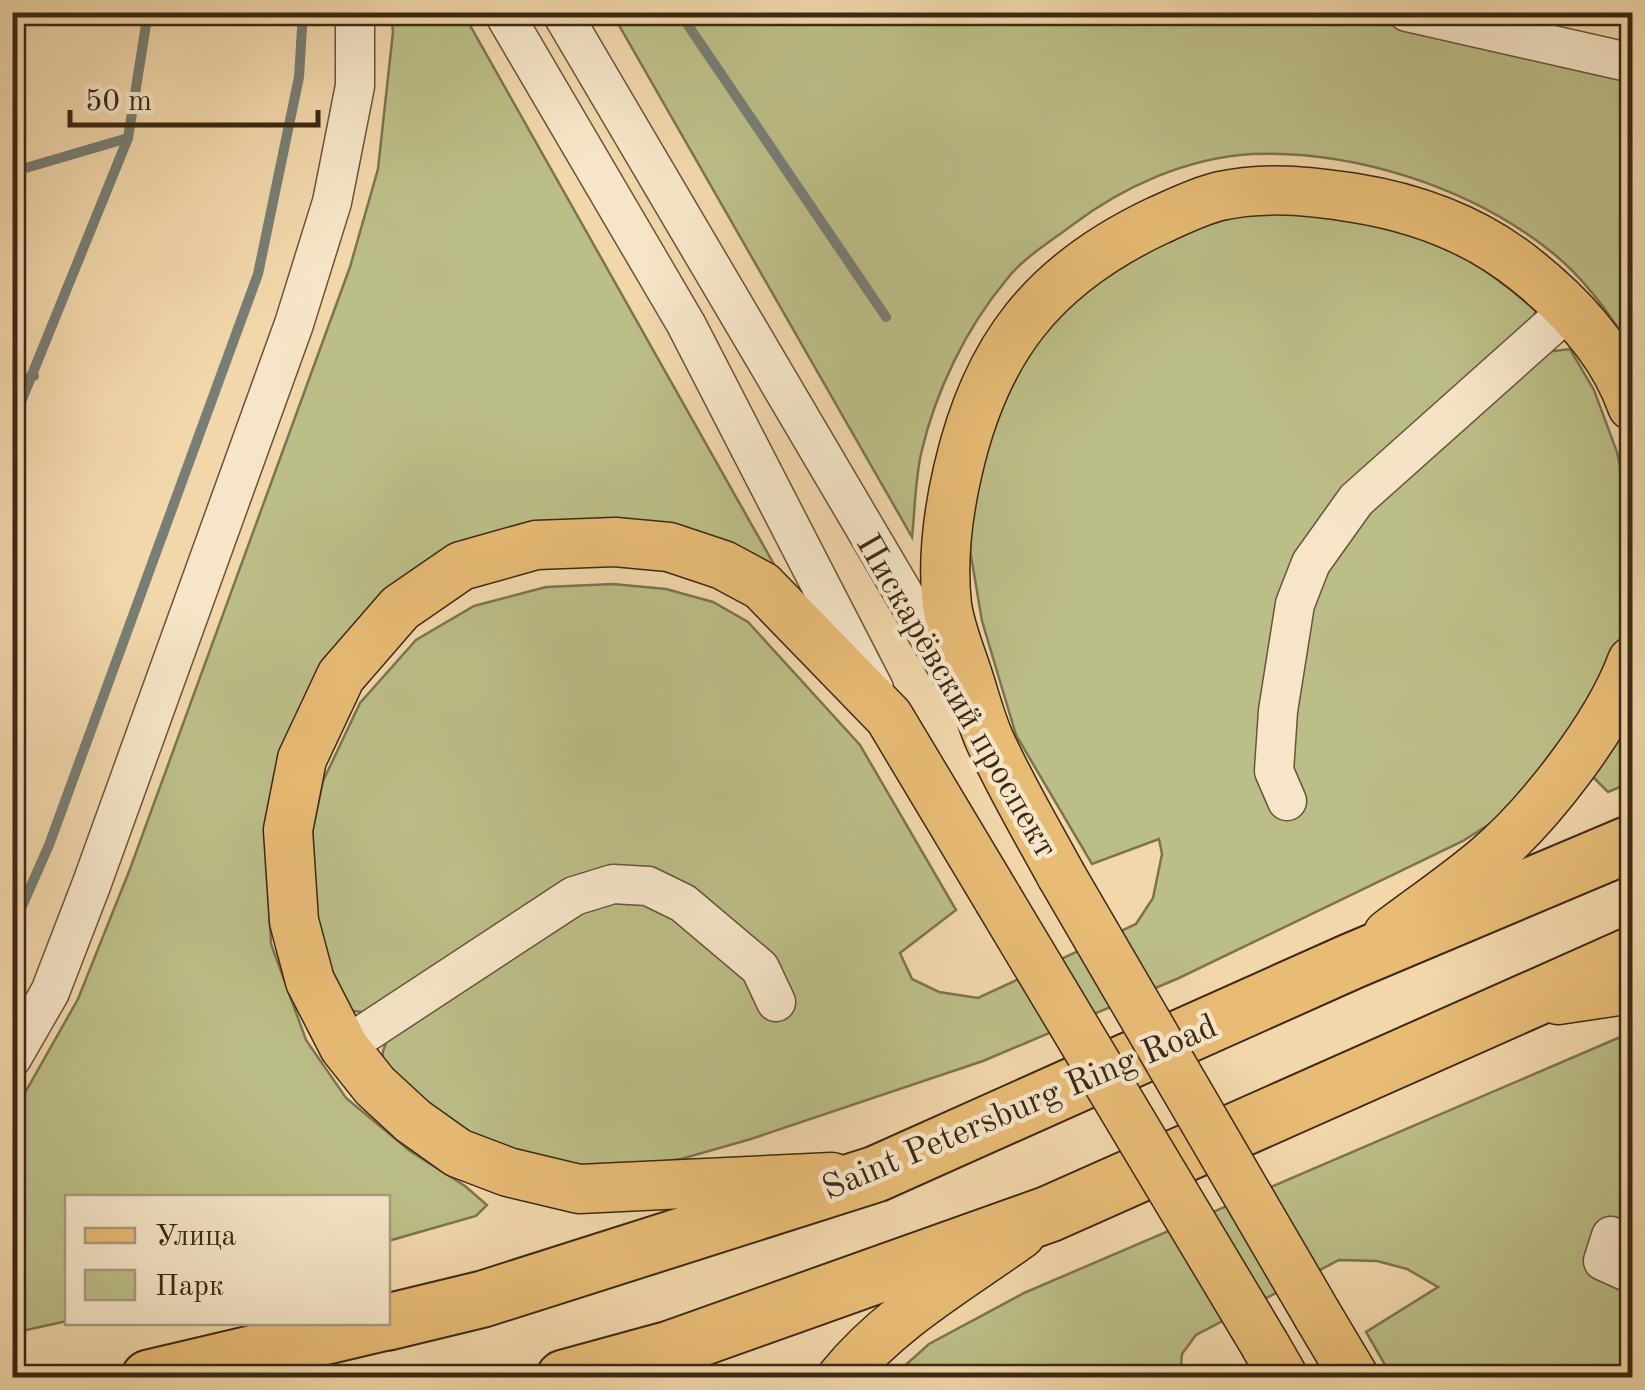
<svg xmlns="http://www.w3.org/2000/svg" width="1645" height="1390" font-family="'Old Standard TT',serif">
	<rect width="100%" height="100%" fill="#f1d7aa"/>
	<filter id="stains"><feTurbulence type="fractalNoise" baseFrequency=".002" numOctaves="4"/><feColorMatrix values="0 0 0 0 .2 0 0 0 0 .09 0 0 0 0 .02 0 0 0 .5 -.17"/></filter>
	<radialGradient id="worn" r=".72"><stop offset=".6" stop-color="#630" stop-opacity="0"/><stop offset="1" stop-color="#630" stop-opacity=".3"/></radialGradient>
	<g fill="#bcbe87" stroke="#7c744e" stroke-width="2.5">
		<polygon points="391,13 463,13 780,575 672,539 384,602 266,847 271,944 306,1040 346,1098 410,1151 465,1186 487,1205 476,1216 388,1241 388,1198 68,1198 67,1321 13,1333 13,1114 78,999 130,869 350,267 378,169 393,32"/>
		<path d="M 612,13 L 1344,13 L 1632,79 L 1632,348 C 1608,313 1584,277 1549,250 C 1469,187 1354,150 1252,154 C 1186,158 1122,187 1071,226 C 1050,242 1023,258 1007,279 C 966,328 935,392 921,454 C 915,481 915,510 912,537 Z"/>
		<path d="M 1258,210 C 1294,213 1332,213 1367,219 C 1432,232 1487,267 1536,311 L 1522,337 L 1538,353 L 1570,349 L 1594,390 L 1617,452 L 1632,524 L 1631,587 L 1618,650 L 1601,691 L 1519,805 L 1463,841 L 1179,978 L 983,1061 L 751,1139 L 681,1159 L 614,1168 L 542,1166 L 492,1149 L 382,1070 L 383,1051 L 396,1015 L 342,1010 L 315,931 L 309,847 L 323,781 L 360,703 L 416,640 L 474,606 L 546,587 L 613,584 L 666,589 L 713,602 L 748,622 L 860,745 L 956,910 L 900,953 L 912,979 L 939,992 L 978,998 L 1136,924 L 1153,898 L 1162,854 L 1159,839 L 1092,864 L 1016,735 L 982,621 L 970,550 L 973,475 L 1020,352 L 1100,276 L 1178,234 Z"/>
		<polygon points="1632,718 1632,782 1608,792 1592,776"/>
		<polygon points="1632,1032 1632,1377 1392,1377 1366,1332 1438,1287 1407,1269 1377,1261 1339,1260 1196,1335 1182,1354 1180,1377 891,1378 929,1344 1024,1293"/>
	</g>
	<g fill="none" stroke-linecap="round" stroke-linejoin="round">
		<g stroke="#787e75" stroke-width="10">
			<polyline points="679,12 886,317"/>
			<polyline points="12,172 128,138"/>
			<polyline points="12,382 34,376"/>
			<polyline points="12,424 128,138 148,12"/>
			<polyline points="12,929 49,845 258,274 299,77 303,12"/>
		</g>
		<g stroke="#68543a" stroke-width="41">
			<g id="minor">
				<polyline points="503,12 686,324 874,689"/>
				<polyline points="561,12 958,686"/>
				<polyline points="1407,12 1632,63"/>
				<polyline points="1287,801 1274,771 1278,711 1295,604 1311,563 1356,500 1571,308"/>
				<polyline points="344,1047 574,896 613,884 648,886 683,903 760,968 776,1002"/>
				<polyline points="12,1058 50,992 92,883 294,324 332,202 355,86 355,12"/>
				<polyline points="1611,1236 1603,1261 1632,1274"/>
			</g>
		</g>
		<g stroke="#3b2915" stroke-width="51">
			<g id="major">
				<path d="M 1061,875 C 1037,831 1011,787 990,741 C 980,719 974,693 966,670 C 959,649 950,627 947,605 C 942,560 948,513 958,470 C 986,348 1043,275 1157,221 C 1177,212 1199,201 1220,196 C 1265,186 1310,191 1355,198 C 1417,208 1478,231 1527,271 C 1572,307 1613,351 1632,406"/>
				<path d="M 1388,934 C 1421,909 1455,886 1487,859 C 1540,814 1608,726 1632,661"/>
				<polyline points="1558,1000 1632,989"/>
				<polyline points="832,1177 579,1189 508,1172 458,1153 413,1121 375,1086 344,1047 310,981 294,921 288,830 302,759 341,676 400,608 461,566 536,545 615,542 669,547 723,565 762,586 889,717 998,899"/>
				<polyline points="1318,1316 1355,1378"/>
				<polyline points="1265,1345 1284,1378"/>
				<path d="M 841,1378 C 889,1318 960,1278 1021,1234"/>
			</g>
		</g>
		<g stroke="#3b2915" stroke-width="59">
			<g id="highway">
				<polyline points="388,1322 483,1299 876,1174 1352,961 1632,843"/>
				<polyline points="149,1378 386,1322"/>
				<polyline points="564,1378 670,1349 1049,1214 1632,955"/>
			</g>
		</g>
		<use href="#minor" stroke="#f6e5c8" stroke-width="38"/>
		<use href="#major" stroke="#e8bc75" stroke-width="48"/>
		<use href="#highway" stroke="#e8bc75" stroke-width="55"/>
		<g stroke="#3b2915" stroke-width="51" stroke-linecap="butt">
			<g id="major-bridge">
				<polyline points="1061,875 1318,1316"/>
				<polyline points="998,899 1265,1345"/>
			</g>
		</g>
		<use href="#major-bridge" stroke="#e8bc75" stroke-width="48"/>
	</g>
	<g text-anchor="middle" stroke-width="9" stroke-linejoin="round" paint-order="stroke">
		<g font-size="35" fill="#3b2915" stroke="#f6e5c8">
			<text transform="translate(958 695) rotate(60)" y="12">Пискарёвский проспект</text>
			<text transform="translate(1019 1106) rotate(-23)" y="12">Saint Petersburg Ring Road</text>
		</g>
	</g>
	<rect width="1645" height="1390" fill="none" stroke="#f1d7aa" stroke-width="50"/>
	<rect x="15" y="15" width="1615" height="1360" fill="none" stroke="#3b2915" stroke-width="5"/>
	<rect x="25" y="25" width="1595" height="1340" fill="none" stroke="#3b2915" stroke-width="2.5"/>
	<rect x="65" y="1195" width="325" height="130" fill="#f6e5c8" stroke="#ab9a80" stroke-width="2.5"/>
	<rect x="85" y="1228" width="50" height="15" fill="#e8bc75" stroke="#ab9a80" stroke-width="2.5"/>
	<text x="155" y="1245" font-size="30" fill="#3b2915">Улица</text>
	<rect x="85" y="1270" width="50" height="30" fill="#bcbe87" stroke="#ab9a80" stroke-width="2.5"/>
	<text x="155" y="1295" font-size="30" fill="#3b2915">Парк</text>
	<path d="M70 110v15h248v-15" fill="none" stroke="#3b2915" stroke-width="5"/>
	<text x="85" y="110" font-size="30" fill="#3b2915" stroke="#f6e5c8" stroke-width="8" paint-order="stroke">50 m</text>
	<rect width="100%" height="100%" filter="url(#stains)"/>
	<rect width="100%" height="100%" fill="url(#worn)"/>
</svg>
